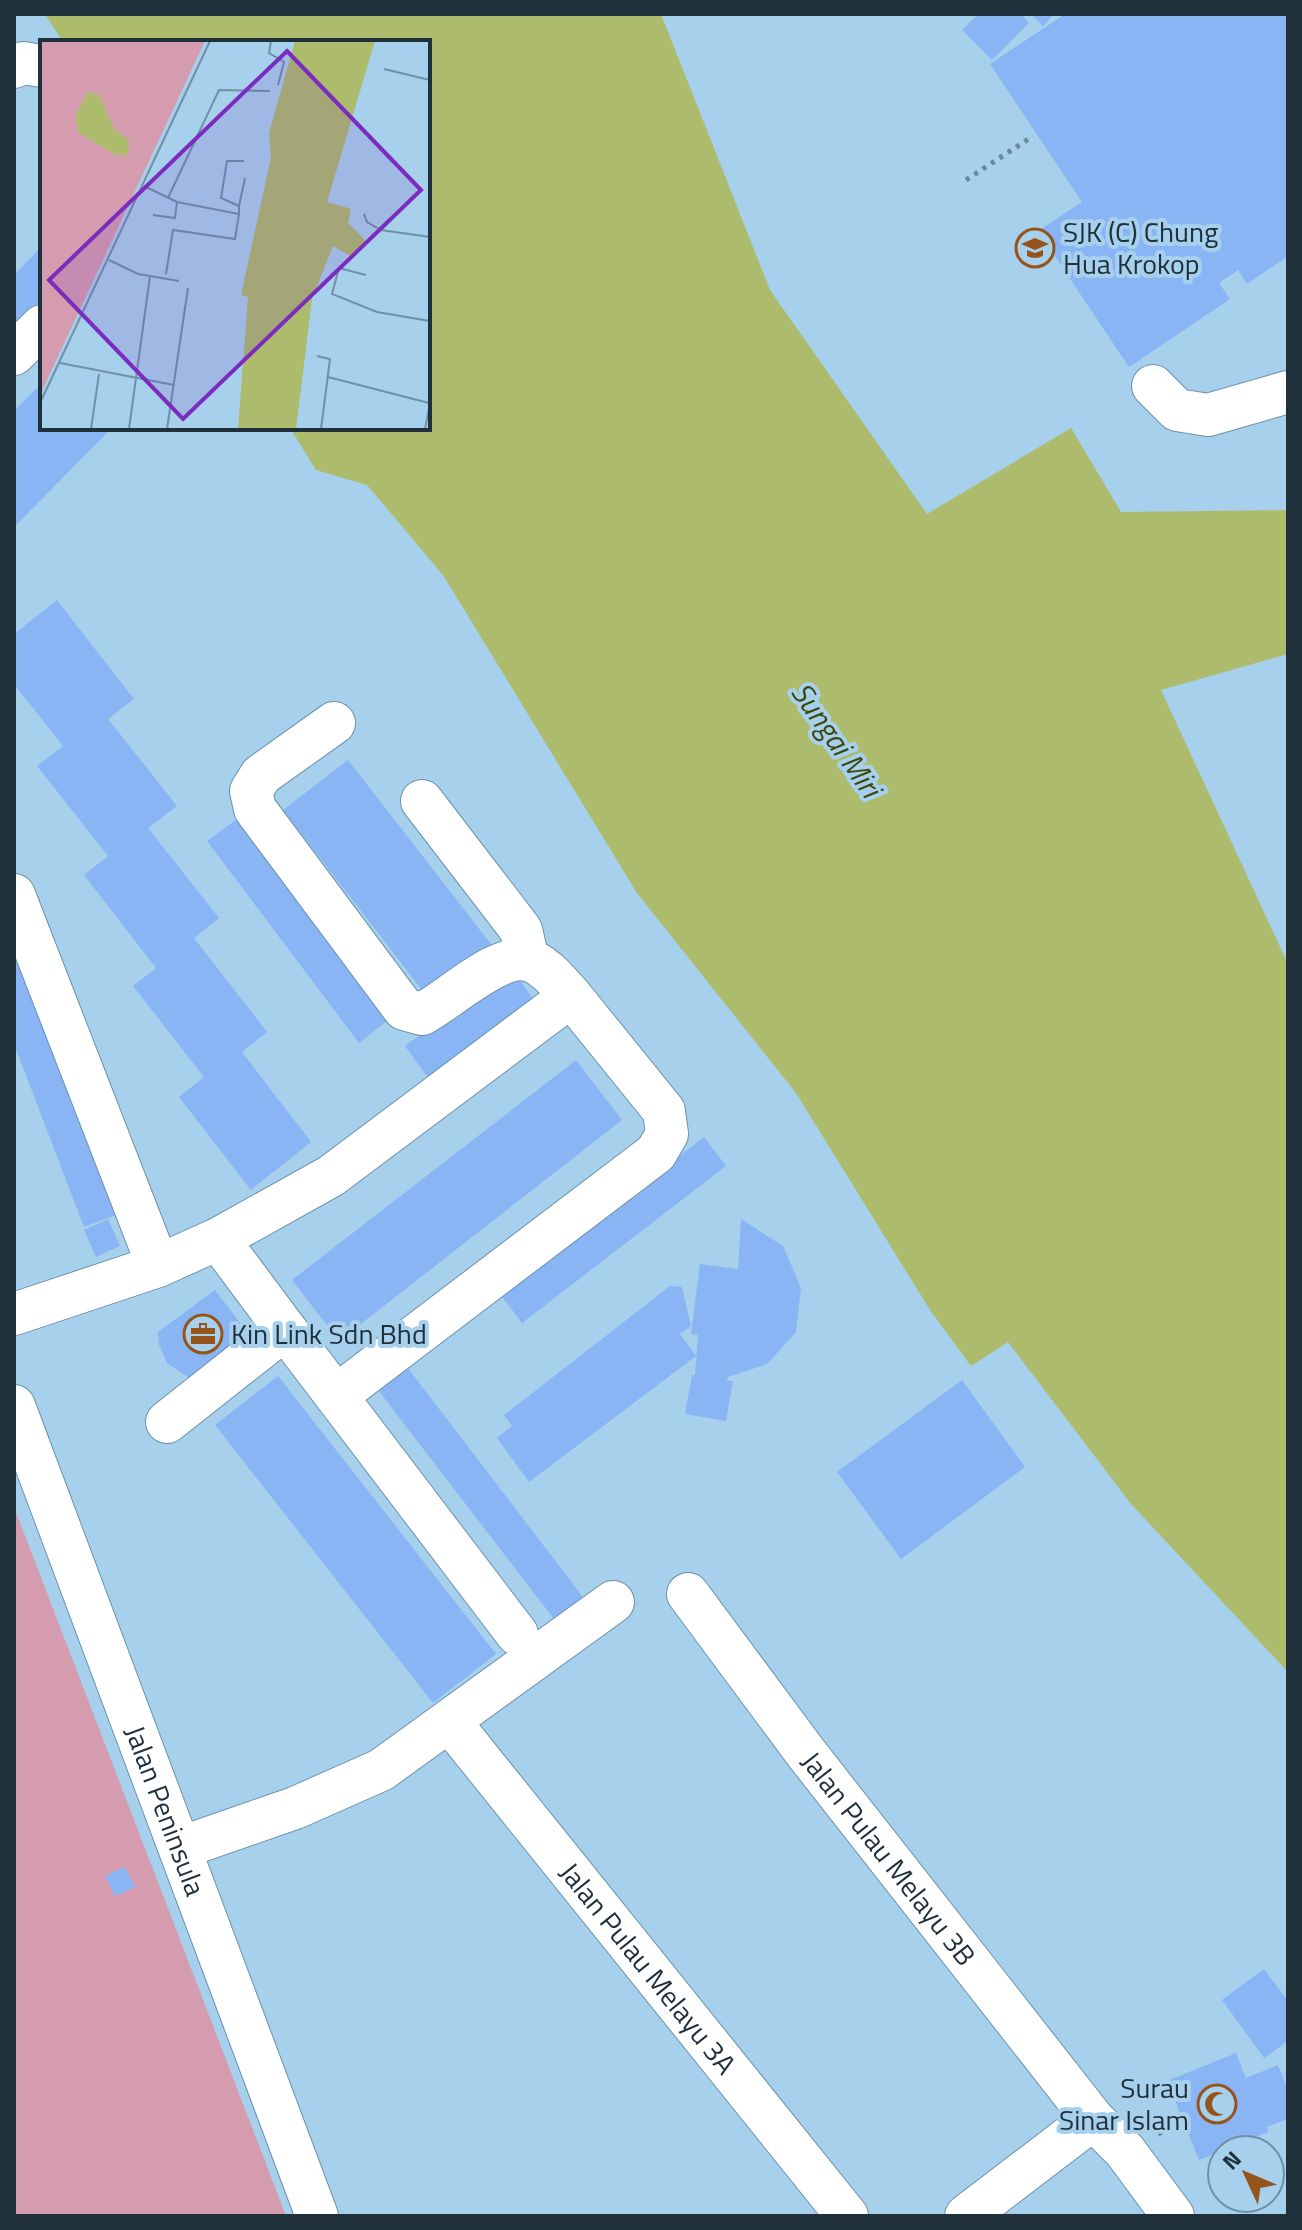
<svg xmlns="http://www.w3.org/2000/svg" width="1302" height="2230" font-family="'Titillium Web',sans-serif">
	<rect width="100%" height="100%" fill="#a6d0ec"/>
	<polygon fill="#d49cae" points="14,1507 286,2216 14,2216"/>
	<polygon fill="#acbb6c" points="45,14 661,14 770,290 927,514 1071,428 1121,512 1288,510 1288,654 1161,690 1288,964 1288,1672 1131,1504 1008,1342 971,1366 930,1310 796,1093 637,893 443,575 367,485 316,470 290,428 428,428 428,42 63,42"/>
	<g fill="#89b5f5">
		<polygon points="978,14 1021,14 1029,23 992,60 962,30"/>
		<polygon points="1031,14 1054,14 1043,26"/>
		<polygon points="1065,14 1288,14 1288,256 1247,284 1238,270 1219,283 1230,299 1129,367 1038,231 1082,202 990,64"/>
		<polygon points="42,246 42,300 14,330 14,275"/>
		<polygon points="42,383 42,428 112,428 14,527 14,411"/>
		<polygon points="57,600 134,699 108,719 177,806 148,828 219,918 194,938 267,1032 242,1052 311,1142 251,1190 179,1097 204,1077 133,986 156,968 84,875 108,856 37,766 63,746 14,684 14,634"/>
		<polygon points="348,760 494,948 429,999 283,810"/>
		<polygon points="237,819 388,1020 359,1043 207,841"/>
		<polygon points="14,941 118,1214 84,1227 14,1044"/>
		<polygon points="511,968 534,1000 428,1078 405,1046"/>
		<polygon points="576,1060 622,1120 339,1341 292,1280"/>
		<polygon points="704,1137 726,1166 522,1323 500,1294"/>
		<polygon points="108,1219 120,1246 96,1257 84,1230"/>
		<polygon points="741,1219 783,1246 801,1288 796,1332 767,1364 728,1377 727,1381 733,1381 726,1421 685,1414 692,1375 695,1375 698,1335 691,1334 700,1264 738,1269"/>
		<polygon points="670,1286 682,1287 691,1326 680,1334 696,1356 529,1482 497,1438 512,1426 504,1415"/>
		<polygon points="215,1290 250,1336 194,1381 167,1363 159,1345 158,1332"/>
		<polygon points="407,1367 583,1597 554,1619 378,1390"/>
		<polygon points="278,1376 496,1654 433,1703 215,1425"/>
		<polygon points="962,1380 1025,1467 901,1559 837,1472"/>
		<polygon points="125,1867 135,1887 115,1896 105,1876"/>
		<polygon points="1264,1969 1288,2001 1288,2041 1264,2058 1222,2000"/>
		<polygon points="1236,2053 1246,2078 1278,2065 1288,2090 1288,2119 1267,2127 1268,2132 1199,2160 1167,2081"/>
	</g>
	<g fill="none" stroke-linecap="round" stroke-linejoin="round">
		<g stroke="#6a92ad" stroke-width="44">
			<g id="minor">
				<polyline points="14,67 23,63 42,66"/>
				<polyline points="14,354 42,326"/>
				<polyline points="1153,386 1177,410 1208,415 1288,392"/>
				<path d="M 334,723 L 261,775 L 251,791 L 255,809 L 404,1009 L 422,1014 C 449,1000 498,953 527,960 C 544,963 560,984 571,996"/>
				<polyline points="422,801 521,930 528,960"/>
				<polyline points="14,895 158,1266"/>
				<polyline points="14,1314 158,1266 218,1239 331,1176 571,996 664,1111 667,1134 656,1153 336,1396 517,1634"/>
				<polyline points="285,1329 336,1396"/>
				<path id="s1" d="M 14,1406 L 317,2216"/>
				<polyline points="167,1422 285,1329 218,1239"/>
				<path id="s2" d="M 688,1594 L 806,1753 L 1093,2119 L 1125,2151 L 1173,2216"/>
				<path id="s3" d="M 450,1722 L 847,2216"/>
				<polyline points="180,1848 295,1808 381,1770 613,1602"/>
				<polyline points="966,2216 1093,2119"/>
			</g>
		</g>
		<g stroke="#69889c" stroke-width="5" stroke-dasharray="4 6" stroke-linecap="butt">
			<polyline points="966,180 1033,136"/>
			<polyline points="1158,2134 1181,2123"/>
		</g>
		<use href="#minor" stroke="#fff" stroke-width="42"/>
	</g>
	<defs>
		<g id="school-ring" transform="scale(2)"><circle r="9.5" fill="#a6d0ec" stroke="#94541c" stroke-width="1.5"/><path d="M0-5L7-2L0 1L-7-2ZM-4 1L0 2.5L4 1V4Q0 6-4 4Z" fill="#94541c"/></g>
		<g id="office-ring" transform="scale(2)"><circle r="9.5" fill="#a6d0ec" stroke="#94541c" stroke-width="1.5"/><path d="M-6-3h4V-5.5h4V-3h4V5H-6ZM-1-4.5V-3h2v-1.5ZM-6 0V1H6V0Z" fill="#94541c"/></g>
		<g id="mosque-ring" transform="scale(2)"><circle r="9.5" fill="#a6d0ec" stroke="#94541c" stroke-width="1.5"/><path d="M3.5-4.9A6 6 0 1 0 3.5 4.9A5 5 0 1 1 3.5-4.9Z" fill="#94541c"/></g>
	</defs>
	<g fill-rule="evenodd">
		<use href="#school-ring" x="1035" y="248"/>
		<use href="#office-ring" x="203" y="1334"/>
		<use href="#mosque-ring" x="1217" y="2104"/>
	</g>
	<g text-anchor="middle" stroke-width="8" stroke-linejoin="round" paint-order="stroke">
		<g font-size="28" fill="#1f303b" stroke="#a6d0ec" text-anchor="start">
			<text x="1063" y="242">SJK (C) Chung<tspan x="1063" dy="32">Hua Krokop</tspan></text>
			<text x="231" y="1344">Kin Link Sdn Bhd</text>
			<text x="1189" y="2098" text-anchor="end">Surau<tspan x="1189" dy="32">Sinar Islam</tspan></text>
		</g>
		<g font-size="28" fill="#1f303b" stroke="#a6d0ec">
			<text dy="10" stroke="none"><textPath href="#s1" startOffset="432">Jalan Peninsula</textPath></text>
			<text dy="10" stroke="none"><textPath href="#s2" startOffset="332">Jalan Pulau Melayu 3B</textPath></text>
			<text dy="10" stroke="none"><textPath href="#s3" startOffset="316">Jalan Pulau Melayu 3A</textPath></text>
		</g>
		<g font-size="30" font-style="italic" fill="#3e470a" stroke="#a6d0ec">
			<text transform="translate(836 740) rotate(55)" y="10">Sungai Miri</text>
		</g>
	</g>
	<g transform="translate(40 40)">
		<rect width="390" height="390" fill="#a6d0ec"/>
		<path d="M 1,1 L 165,1 L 0,355 L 0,5 Z" fill="#d49cae"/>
		<path d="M 255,1 L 335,1 L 287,162 L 311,169 L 308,183 L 326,201 L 310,216 L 293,206 L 272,259 L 256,389 L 198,389 L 208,257 L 201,255 L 231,117 L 229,93 ZM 48,51 L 60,56 L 74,89 L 89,101 L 88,115 L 76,115 L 39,93 L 35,77 Z" fill="#acbb6c"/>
		<path fill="none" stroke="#7090a5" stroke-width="2" d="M 231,1 L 229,13 L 244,22 L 238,45M 344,29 L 390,40M 104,146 L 137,162 L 199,174 L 195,199 L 133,190 L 126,234M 128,158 L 179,50 L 230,51M 199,166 L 205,138M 199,174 L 199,166 L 181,158 L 187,121 L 204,121M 324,174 L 327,182 L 341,190 L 390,197M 113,175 L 135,178 L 137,162M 69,220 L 98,234 L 139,241M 326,235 L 299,228 L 292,254 L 337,272 L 390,281M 277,316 L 290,319 L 281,389M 20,323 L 134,345M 288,337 L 389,363M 0,363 L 170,1M 51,389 L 59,334M 89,389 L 110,236M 127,389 L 148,248M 385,389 L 390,363"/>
		<path fill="#7b2cbf" fill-opacity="0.15" stroke="#7b2cbf" stroke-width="4" d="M 247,11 L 381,150 L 143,379 L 9,240 Z"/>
		<rect width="390" height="390" fill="none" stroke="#1f303b" stroke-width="4"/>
	</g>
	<rect width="1302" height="2230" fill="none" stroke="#1f303b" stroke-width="32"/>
	<g transform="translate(1246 2174) rotate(314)"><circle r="38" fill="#a6d0ec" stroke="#7090a5" stroke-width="2"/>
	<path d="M0-6L14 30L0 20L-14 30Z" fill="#94541c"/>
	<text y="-12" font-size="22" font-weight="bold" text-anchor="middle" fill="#1f303b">N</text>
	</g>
</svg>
